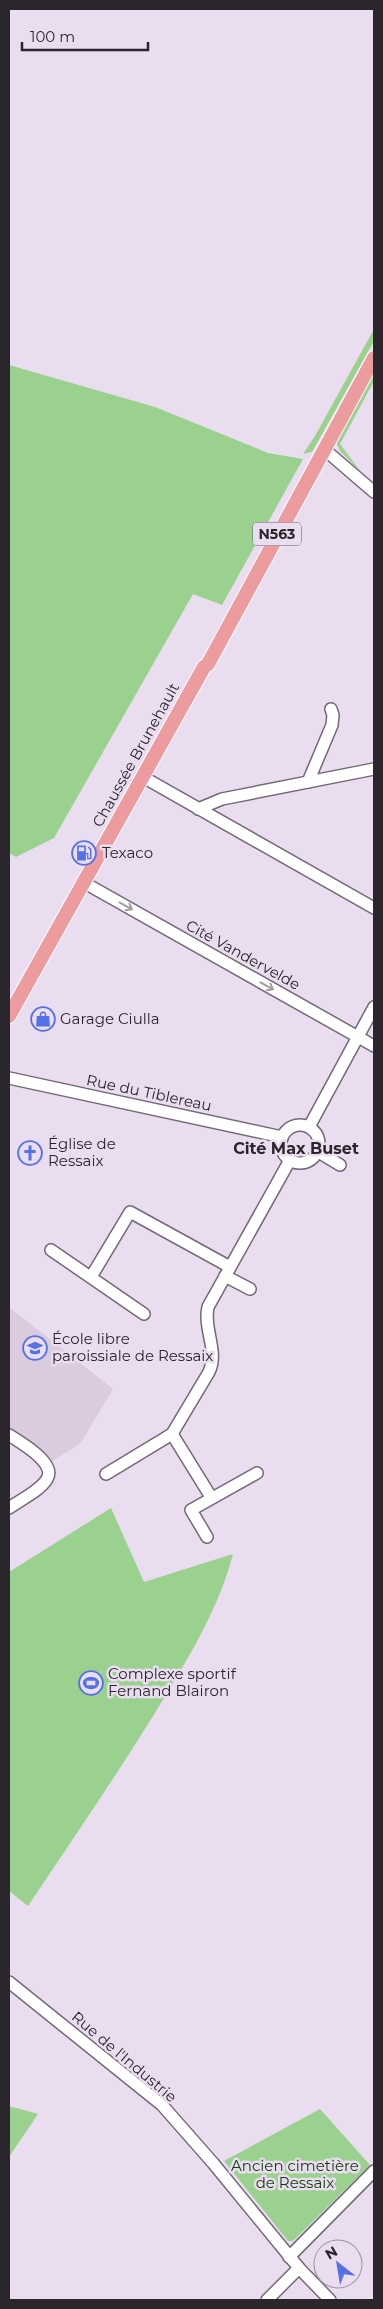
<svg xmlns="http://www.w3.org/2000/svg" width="383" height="2309" font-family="Montserrat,sans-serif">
	<rect width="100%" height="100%" fill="#eaddef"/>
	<polygon fill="#dacbde" points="9,1307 113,1389 80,1444 49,1463 9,1431"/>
	<g fill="#9ad18f">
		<polygon points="374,329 374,341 312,452 303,454 315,436"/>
		<polygon points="9,365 155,407 268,453 303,459 222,605 193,594 54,838 16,857 9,853"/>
		<polygon points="374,369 374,381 340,444 361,472 340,451 336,442"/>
		<path d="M 111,1508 L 144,1582 L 233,1554 C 219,1607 192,1652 164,1698 C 121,1769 74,1837 28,1906 L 9,1891 L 9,1572 Z"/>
		<polygon points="9,2106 38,2114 9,2157"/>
		<polygon points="320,2109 370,2165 293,2241 288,2241 224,2161"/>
	</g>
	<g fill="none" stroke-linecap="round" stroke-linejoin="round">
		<g stroke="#736877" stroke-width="14">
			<g id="minor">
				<polyline points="324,449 374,492"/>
				<polyline points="143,777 374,908"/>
				<polyline points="308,782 332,725 333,715 331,709"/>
				<polyline points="198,809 222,799 374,769"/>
				<polyline points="83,882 374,1046"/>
				<polyline points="9,1078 282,1137"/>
				<circle cx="300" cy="1144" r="19"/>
				<polyline points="309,1127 374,1007"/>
				<polyline points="317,1151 340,1165"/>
				<polyline points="51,1250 144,1314"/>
				<polyline points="225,1276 250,1289"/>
				<polyline points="91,1277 130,1212 230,1267"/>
				<polyline points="172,1434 211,1497"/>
				<path d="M 9,1435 C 20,1442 57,1463 47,1479 C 40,1491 20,1500 9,1508"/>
				<path d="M 106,1474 L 172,1434 L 209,1372 C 219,1351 203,1329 208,1307 L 290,1160"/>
				<polyline points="207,1537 191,1510 257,1473"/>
				<polyline points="9,1982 162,2105 213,2163 299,2268 330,2300"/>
				<polyline points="289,2257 374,2171"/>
				<polyline points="267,2300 299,2268"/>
			</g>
		</g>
		<g stroke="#fff" stroke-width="16">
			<polyline id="major" points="9,1016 204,667 208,664 374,358"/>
		</g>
		<use href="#minor" stroke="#fff" stroke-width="11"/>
		<use href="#major" stroke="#ec9b9f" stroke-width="14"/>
	</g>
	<defs><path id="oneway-shaft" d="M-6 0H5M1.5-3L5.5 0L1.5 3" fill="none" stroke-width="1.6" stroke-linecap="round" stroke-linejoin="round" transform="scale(1.25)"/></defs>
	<g stroke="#9f9da0">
		<use href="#oneway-shaft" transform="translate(126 906) rotate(29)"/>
		<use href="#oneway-shaft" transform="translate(267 986) rotate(29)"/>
	</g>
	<defs>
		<g id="fuel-ring" transform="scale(1.25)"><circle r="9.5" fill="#eaddef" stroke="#5471e6" stroke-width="1.5"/><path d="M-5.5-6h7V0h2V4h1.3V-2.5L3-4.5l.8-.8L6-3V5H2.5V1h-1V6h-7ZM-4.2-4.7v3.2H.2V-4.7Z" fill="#5471e6"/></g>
		<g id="shop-ring" transform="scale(1.25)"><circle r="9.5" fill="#eaddef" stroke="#5471e6" stroke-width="1.5"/><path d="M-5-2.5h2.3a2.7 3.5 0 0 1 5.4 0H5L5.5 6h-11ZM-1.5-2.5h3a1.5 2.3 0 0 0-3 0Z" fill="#5471e6"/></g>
		<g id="church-ring" transform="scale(1.25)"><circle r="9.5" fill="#eaddef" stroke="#5471e6" stroke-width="1.5"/><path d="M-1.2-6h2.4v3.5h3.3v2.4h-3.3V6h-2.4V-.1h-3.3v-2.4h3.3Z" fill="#5471e6"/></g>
		<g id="school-ring" transform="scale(1.25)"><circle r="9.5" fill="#eaddef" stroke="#5471e6" stroke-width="1.5"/><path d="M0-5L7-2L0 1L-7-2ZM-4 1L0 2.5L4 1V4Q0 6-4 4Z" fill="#5471e6"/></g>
		<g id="stadium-ring" transform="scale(1.25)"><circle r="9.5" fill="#eaddef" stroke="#5471e6" stroke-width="1.5"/><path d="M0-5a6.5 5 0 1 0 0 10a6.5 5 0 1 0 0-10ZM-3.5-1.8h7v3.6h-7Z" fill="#5471e6"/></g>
	</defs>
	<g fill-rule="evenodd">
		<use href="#fuel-ring" x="84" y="853"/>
		<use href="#shop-ring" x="43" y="1019"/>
		<use href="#church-ring" x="30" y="1153"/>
		<use href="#school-ring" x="35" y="1348"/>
		<use href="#stadium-ring" x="91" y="1683"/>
	</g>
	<g text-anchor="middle" stroke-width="5" stroke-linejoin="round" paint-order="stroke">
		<rect fill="#eaddef" stroke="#645d66" stroke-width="1" x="253" y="522.5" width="48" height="23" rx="4"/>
		<g font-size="14" font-weight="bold" fill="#2a262c">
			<text x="277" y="539">N563</text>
		</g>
		<g font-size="15" fill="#2a262c" stroke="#eaddef">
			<text transform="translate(136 755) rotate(-61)" y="5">Chaussée Brunehault</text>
			<text transform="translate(243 955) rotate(29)" y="5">Cité Vandervelde</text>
			<text transform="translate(149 1093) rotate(12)" y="5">Rue du Tiblereau</text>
			<text transform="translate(124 2057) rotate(40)" y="5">Rue de l'Industrie</text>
		</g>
		<g font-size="15" fill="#2a262c" stroke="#eaddef" text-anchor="start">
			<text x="102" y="858">Texaco</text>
			<text x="60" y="1024">Garage Ciulla</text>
			<text x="48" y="1149">Église de<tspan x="48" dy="17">Ressaix</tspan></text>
			<text x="52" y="1344">École libre<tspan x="52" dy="17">paroissiale de Ressaix</tspan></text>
			<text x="108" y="1679">Complexe sportif<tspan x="108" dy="17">Fernand Blairon</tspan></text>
		</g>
		<g font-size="15" fill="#123b08" stroke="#eaddef">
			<text x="295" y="2171">Ancien cimetière<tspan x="295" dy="17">de Ressaix</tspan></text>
		</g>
		<g font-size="16" font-weight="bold" fill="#2a262c" stroke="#eaddef">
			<text x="296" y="1154">Cité Max Buset</text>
		</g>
	</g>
	<rect width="383" height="2309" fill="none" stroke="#2a262c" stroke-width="20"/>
	<g transform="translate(338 2264) rotate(329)"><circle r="24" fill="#eaddef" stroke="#9d94a1"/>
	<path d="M0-4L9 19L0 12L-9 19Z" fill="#5471e6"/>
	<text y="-8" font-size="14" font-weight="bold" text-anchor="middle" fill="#2a262c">N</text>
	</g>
	<path d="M22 42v8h126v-8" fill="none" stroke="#2a262c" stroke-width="2.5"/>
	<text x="30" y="42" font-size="15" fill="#2a262c" stroke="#eaddef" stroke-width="4" paint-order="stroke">100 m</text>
</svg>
